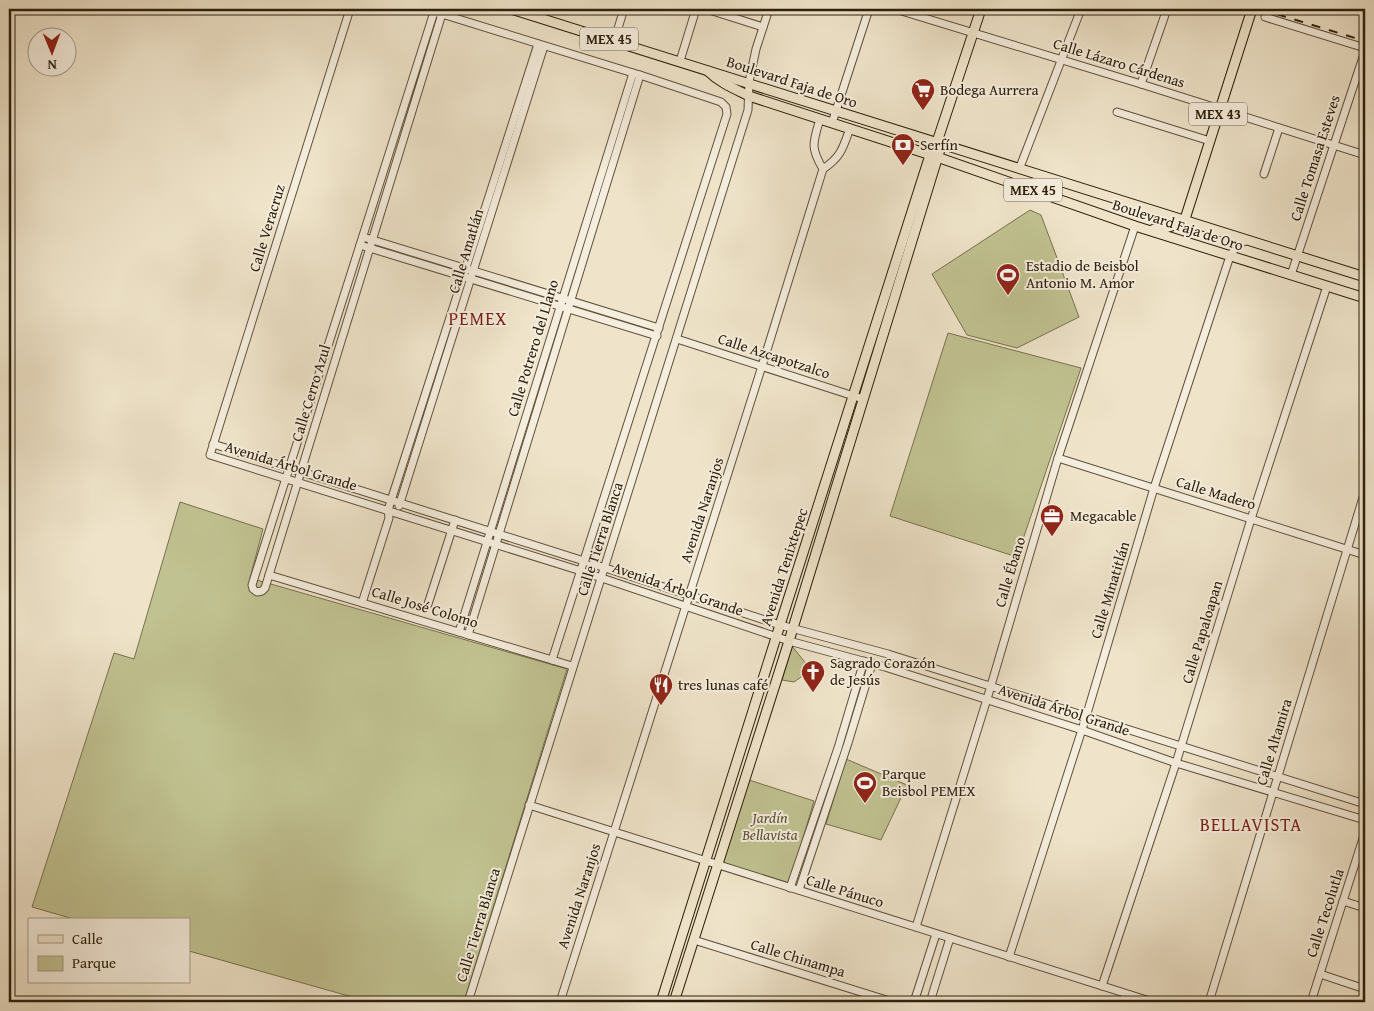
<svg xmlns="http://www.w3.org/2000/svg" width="1374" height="1011" font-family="'Gentium Book Plus',serif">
	<rect width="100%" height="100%" fill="#efe4ca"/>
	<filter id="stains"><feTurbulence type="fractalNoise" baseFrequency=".004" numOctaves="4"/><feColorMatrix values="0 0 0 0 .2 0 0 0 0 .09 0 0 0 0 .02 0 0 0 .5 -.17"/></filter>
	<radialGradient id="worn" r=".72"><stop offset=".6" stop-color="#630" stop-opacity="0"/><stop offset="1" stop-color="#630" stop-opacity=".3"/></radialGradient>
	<g fill="#c1c291" stroke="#77714e">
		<polygon points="1030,210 1041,215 1079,317 1017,348 967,335 932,274"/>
		<polygon points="948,333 1081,368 1017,557 890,516"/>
		<polygon points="180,502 263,529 250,578 567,669 464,1002 370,1002 189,951 189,920 77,920 32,907 114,653 134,659"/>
		<polygon points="792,646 811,670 794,682 782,680"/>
		<polygon points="846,759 907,785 881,840 826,824"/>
		<polygon points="749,780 814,801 789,885 722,864"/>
	</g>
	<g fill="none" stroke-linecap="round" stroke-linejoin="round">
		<g stroke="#5e513c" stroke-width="9">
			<g id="minor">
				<polyline points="350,9 210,455 581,571 789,641 885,667 1082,730 1176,763 1365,820"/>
				<polyline points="706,9 763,27"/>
				<polyline points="895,9 1141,84 1365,155"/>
				<polyline points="442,14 265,588 262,591 257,592 253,589 252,585 434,12 442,14 633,73 640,75 721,102 726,107 727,114 552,660"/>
				<polyline points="1265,17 1365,48"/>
				<polyline points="614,41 624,9"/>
				<polyline points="680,61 696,9"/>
				<polyline points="1141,84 1167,9"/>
				<polyline points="1117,112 1210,141"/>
				<path d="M 820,119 C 813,142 810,148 823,169"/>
				<polyline points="832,123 869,9"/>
				<polyline points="1020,167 1081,9"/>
				<polyline points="1264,174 1279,128"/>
				<polyline points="363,237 659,328"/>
				<polyline points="360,245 657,336"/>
				<polyline points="1291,275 1365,51"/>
				<polyline points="1362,297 1365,285"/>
				<polyline points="677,339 863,399"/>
				<polyline points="213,444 584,561 780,625 888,654 1365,804"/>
				<polyline points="1058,458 1365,555"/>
				<polyline points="399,506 544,46"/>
				<polyline points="269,575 572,666"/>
				<polyline points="362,603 389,518 388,510 538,44"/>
				<polyline points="428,604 455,520"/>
				<polyline points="459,632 633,73"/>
				<polyline points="468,635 640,75"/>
				<polyline points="529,805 1153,1002"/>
				<polyline points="790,888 838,748 864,661"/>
				<polyline points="799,890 848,743 872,664"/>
				<polyline points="1343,901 1365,908"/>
				<polyline points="916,927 987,699 1058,458 1135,226"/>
				<polyline points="694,940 893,1002"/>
				<polyline points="1009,957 1086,717 1154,488 1230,256 1238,244 1248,240"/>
				<polyline points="1320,974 1365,989"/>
				<polyline points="1102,986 1176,763 1251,519 1327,286"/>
				<path d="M 468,1002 C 560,704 656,408 748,110 L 749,82 L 756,49 L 769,9"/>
				<path d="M 560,1002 L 762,366 L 823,169 C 841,157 843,148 850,128"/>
				<polyline points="914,1002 936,934"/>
				<polyline points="930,1002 950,938"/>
				<polyline points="1209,1002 1365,491"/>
				<polyline points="1311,1002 1365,832"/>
			</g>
		</g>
		<g stroke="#2d200c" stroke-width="11">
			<g id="major">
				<polyline points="511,9 1365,277"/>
				<path d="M 708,71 C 720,83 735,89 749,96 L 937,157 L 1135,226 L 1365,298"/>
				<path d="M 1154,229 C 1166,230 1175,225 1185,219 L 1252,9"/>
				<polyline points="661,1002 780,625 930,155 937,142 981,9"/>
				<polyline points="674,1002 789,641 942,143"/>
			</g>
		</g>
		<use href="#minor" stroke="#f5eddd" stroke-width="7"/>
		<use href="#major" stroke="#efe4ca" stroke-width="9"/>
		<polyline stroke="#2d200c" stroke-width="2" stroke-dasharray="9 9" stroke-linecap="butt" points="1260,9 1365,41"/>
	</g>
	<defs>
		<g id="supermarket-pin" transform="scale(1.25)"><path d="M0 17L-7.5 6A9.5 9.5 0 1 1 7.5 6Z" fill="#8f2418" stroke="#f5eddd"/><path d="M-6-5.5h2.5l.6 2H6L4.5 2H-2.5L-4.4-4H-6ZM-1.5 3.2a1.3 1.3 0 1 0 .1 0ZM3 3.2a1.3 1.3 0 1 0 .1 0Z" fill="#fff"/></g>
		<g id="bank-pin" transform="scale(1.25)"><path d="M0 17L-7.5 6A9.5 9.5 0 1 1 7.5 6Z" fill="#8f2418" stroke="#f5eddd"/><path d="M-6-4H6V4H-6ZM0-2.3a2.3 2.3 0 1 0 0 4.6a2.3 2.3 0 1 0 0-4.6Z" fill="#fff"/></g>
		<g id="stadium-pin" transform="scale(1.25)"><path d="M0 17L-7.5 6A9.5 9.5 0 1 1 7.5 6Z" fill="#8f2418" stroke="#f5eddd"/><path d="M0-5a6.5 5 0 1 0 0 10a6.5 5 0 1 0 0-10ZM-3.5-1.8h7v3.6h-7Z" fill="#fff"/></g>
		<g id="office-pin" transform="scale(1.25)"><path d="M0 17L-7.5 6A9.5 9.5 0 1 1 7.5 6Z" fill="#8f2418" stroke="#f5eddd"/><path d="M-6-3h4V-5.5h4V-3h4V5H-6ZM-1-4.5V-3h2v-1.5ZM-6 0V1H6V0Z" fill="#fff"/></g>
		<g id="church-pin" transform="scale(1.25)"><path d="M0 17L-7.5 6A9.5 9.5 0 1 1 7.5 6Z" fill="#8f2418" stroke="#f5eddd"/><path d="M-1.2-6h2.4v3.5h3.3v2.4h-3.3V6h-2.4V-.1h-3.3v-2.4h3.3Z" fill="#fff"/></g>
		<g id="restaurant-pin" transform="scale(1.25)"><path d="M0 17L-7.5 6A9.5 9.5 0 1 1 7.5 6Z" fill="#8f2418" stroke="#f5eddd"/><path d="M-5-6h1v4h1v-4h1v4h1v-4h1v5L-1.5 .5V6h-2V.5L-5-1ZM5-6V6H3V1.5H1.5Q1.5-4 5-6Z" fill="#fff"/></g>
	</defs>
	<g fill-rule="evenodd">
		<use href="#supermarket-pin" x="923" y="90"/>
		<use href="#bank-pin" x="903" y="145"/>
		<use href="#stadium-pin" x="1008" y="275"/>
		<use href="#office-pin" x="1052" y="516"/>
		<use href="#church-pin" x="813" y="672"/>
		<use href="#restaurant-pin" x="661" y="685"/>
		<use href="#stadium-pin" x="865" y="783"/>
	</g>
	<g text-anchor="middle" stroke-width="4" stroke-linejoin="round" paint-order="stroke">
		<g fill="#f5eddd" stroke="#695e4b" stroke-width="1">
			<rect x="580" y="27.5" width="58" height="23" rx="4"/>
			<rect x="1189" y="102.5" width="58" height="23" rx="4"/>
			<rect x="1004" y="178.5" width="58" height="23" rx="4"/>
		</g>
		<g font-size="14" font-weight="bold" fill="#2d200c">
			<text x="609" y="44">MEX 45</text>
			<text x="1218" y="119">MEX 43</text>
			<text x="1033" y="195">MEX 45</text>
		</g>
		<g font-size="15" fill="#2d200c" stroke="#f5eddd">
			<text transform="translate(1119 63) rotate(17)" y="5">Calle Lázaro Cárdenas</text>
			<text transform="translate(792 82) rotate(18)" y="5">Boulevard Faja de Oro</text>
			<text transform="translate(1315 158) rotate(-72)" y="5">Calle Tomasa Esteves</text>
			<text transform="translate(1178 225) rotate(18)" y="5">Boulevard Faja de Oro</text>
			<text transform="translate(267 228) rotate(-73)" y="5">Calle Veracruz</text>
			<text transform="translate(466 251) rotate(-73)" y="5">Calle Amatlán</text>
			<text transform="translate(533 348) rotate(-73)" y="5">Calle Potrero del Llano</text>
			<text transform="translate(774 356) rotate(18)" y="5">Calle Azcapotzalco</text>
			<text transform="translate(311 393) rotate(-73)" y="5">Calle Cerro Azul</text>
			<text transform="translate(291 466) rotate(17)" y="5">Avenida Árbol Grande</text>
			<text transform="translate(1216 493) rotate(17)" y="5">Calle Madero</text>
			<text transform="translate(702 510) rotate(-72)" y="5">Avenida Naranjos</text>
			<text transform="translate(600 539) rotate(-72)" y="5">Calle Tierra Blanca</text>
			<text transform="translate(784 567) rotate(-72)" y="5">Avenida Tenixtepec</text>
			<text transform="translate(1010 572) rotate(-73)" y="5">Calle Ébano</text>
			<text transform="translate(678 589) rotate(19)" y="5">Avenida Árbol Grande</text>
			<text transform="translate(1110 590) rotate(-73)" y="5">Calle Minatitlán</text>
			<text transform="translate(425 607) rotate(17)" y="5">Calle José Colomo</text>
			<text transform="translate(1202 632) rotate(-73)" y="5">Calle Papaloapan</text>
			<text transform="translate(1064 710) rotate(18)" y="5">Avenida Árbol Grande</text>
			<text transform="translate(1274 742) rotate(-73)" y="5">Calle Altamira</text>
			<text transform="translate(845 891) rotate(17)" y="5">Calle Pánuco</text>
			<text transform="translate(579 896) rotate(-72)" y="5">Avenida Naranjos</text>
			<text transform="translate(1325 913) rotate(-72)" y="5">Calle Tecolutla</text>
			<text transform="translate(478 925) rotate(-73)" y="5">Calle Tierra Blanca</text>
			<text transform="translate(798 958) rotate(17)" y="5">Calle Chinampa</text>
		</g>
		<g font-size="15" fill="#2d200c" stroke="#f5eddd" text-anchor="start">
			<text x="940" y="95">Bodega Aurrera</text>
			<text x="920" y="150">Serfín</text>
			<text x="1026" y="271">Estadio de Beisbol<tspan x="1026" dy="17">Antonio M. Amor</tspan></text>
			<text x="1070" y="521">Megacable</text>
			<text x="830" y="668">Sagrado Corazón<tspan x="830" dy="17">de Jesús</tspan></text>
			<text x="678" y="690">tres lunas café</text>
			<text x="882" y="779">Parque<tspan x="882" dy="17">Beisbol PEMEX</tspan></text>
		</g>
		<g font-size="15" font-style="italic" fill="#595134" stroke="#f5eddd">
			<text x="770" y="823">Jardín<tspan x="770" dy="17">Bellavista</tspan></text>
		</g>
		<g font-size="18" letter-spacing="1" fill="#7a1f14" stroke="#f5eddd">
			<text x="478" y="325">PEMEX</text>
			<text x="1251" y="831">BELLAVISTA</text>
		</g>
	</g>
	<rect width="1374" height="1011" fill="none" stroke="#efe4ca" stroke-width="30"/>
	<rect x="10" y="10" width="1354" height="991" fill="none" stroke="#2d200c" stroke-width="2.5"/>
	<rect x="15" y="15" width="1344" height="981" fill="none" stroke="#2d200c"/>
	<rect x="28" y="918" width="162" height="65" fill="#f5eddd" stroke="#a59b89"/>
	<rect x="38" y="935" width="25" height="8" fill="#efe4ca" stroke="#a59b89"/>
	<text x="72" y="944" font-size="15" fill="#2d200c">Calle</text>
	<rect x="38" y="956" width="25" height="15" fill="#c1c291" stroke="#a59b89"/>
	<text x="72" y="968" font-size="15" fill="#2d200c">Parque</text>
	<g transform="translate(52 52) rotate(179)"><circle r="24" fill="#f5eddd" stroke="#a59b89"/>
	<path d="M0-4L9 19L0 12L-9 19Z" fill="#8f2418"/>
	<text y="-8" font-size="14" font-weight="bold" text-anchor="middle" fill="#2d200c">N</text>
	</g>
	<rect width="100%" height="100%" filter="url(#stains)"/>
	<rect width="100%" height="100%" fill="url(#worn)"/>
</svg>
